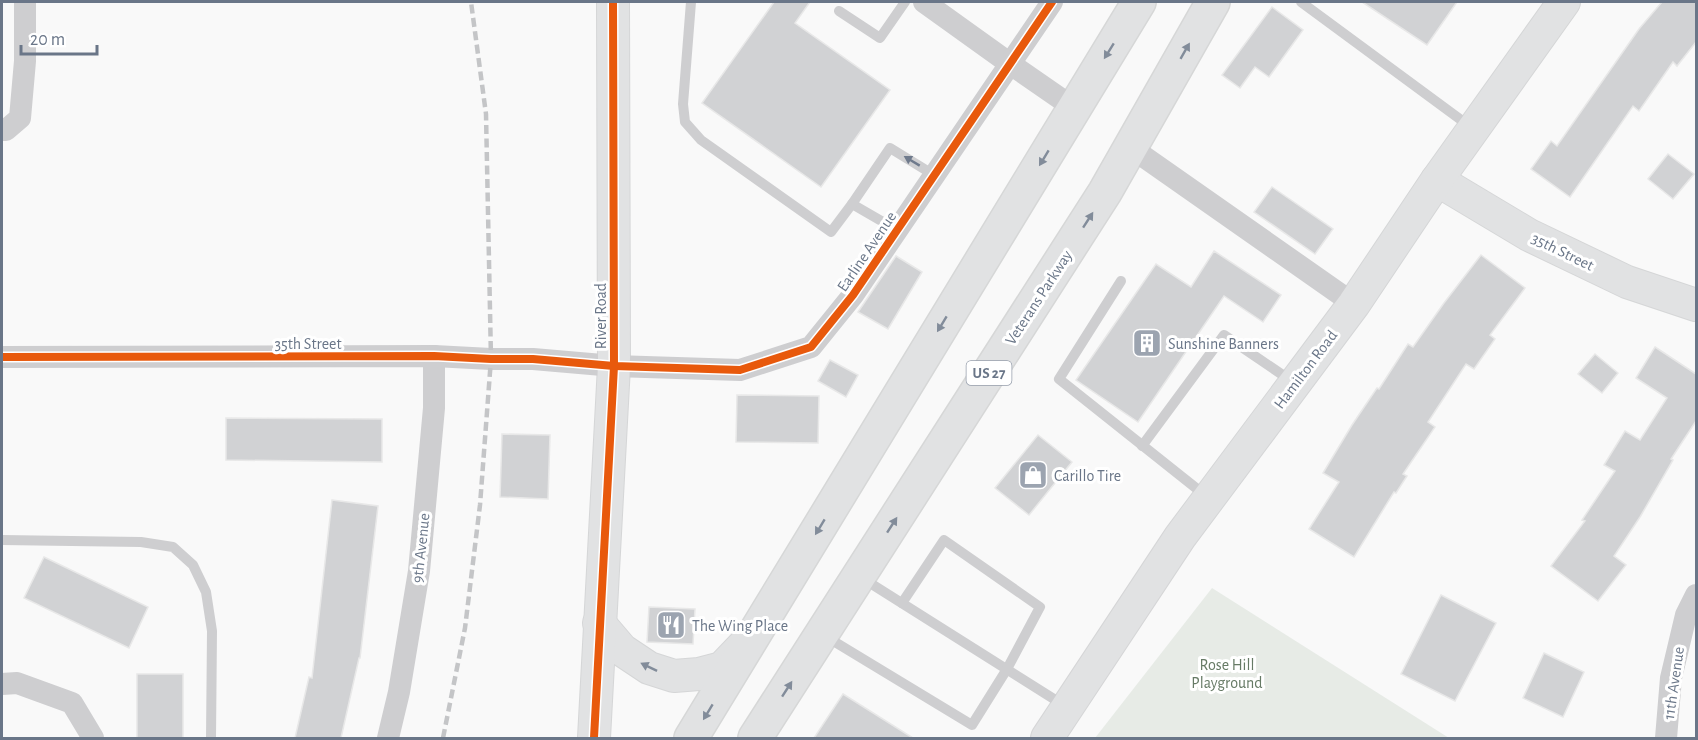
<svg xmlns="http://www.w3.org/2000/svg" width="1698" height="740" font-family="'Alegreya Sans',sans-serif">
	<rect width="100%" height="100%" fill="#f9f9f9"/>
	<polygon fill="#e7ebe6" points="1212,588 1449,738 1095,738"/>
	<g fill="#d1d2d4" stroke="#e8e8e8" stroke-width="1.5">
		<polygon points="774,2 810,2 795,23 890,90 821,187 702,103"/>
		<polygon points="1362,2 1457,2 1427,45"/>
		<polygon points="1662,2 1696,2 1696,42 1677,66 1673,62 1639,111 1633,106 1570,197 1531,169 1551,141 1557,146 1639,29"/>
		<polygon points="1272,7 1303,30 1269,77 1255,67 1240,88 1222,75"/>
		<polygon points="1668,154 1694,174 1673,199 1648,179"/>
		<polygon points="1272,187 1333,229 1315,254 1254,212"/>
		<polygon points="1214,251 1281,295 1263,322 1224,296 1138,422 1076,380 1156,264 1191,287"/>
		<polygon points="1481,255 1525,288 1490,335 1495,339 1474,369 1466,364 1428,422 1435,427 1403,474 1407,476 1396,493 1394,492 1354,557 1309,529 1339,482 1323,473 1352,425 1377,388 1379,389 1408,344 1413,347 1444,303"/>
		<polygon points="896,256 922,272 888,329 858,312"/>
		<polygon points="1655,347 1696,374 1696,421 1671,459 1673,460 1640,517 1614,556 1626,565 1598,601 1551,566 1585,521 1582,520 1615,471 1604,465 1625,431 1640,440 1667,398 1636,378"/>
		<polygon points="1595,354 1618,373 1602,393 1578,374"/>
		<polygon points="830,360 858,375 846,397 818,381"/>
		<polygon points="737,395 819,396 818,443 736,442"/>
		<polygon points="226,418 382,419 382,462 226,460"/>
		<polygon points="502,434 550,435 548,499 500,497"/>
		<polygon points="1038,435 1072,462 1029,515 995,488"/>
		<polygon points="332,500 378,506 360,658 359,658 341,738 295,738 309,677 312,678"/>
		<polygon points="44,557 148,607 129,648 24,598"/>
		<polygon points="1441,595 1496,623 1455,701 1401,674"/>
		<polygon points="649,607 695,609 693,644 647,642"/>
		<polygon points="1544,653 1584,672 1563,717 1523,698"/>
		<rect x="137" y="674" width="46" height="64"/>
		<polygon points="843,694 913,738 814,738"/>
	</g>
	<g fill="none" stroke-linecap="round" stroke-linejoin="round">
		<g stroke="#d5d6d7" stroke-width="34">
			<g id="secondary">
				<polyline points="1437,180 1529,235 1627,282 1696,305"/>
				<polyline points="599,623 622,650 649,668 674,676 699,674 722,668 745,644"/>
				<polyline points="594,738 614,366 613,2"/>
				<polyline points="1047,738 1180,537 1354,304 1437,180 1564,2"/>
			</g>
		</g>
		<g stroke="#d6d7d7" stroke-width="36">
			<g id="primary">
				<polyline points="691,738 1139,2"/>
				<polyline points="755,738 1105,192 1213,2"/>
			</g>
		</g>
		<g stroke="#ceced0" stroke-width="10">
			<polyline points="691,2 683,104 685,122 701,140 831,232 852,204 897,230"/>
			<polyline points="1301,2 1472,128"/>
			<polyline points="839,11 880,38 905,2"/>
			<polyline points="852,204 890,148 934,175"/>
			<polyline points="1121,281 1059,379 1206,496"/>
			<polyline points="1142,446 1224,335 1293,382"/>
			<polyline points="2,540 141,542 173,547 193,565 206,592 212,631 211,738"/>
			<polyline points="862,578 1065,706"/>
			<polyline points="825,636 972,725 1007,669 1040,607 944,540 902,603"/>
		</g>
		<g stroke="#ceced0" stroke-width="22">
			<polyline points="924,2 1009,63 1074,108"/>
			<polyline points="2,130 6,130 20,118 25,61 25,2"/>
			<polyline points="1130,147 1354,304"/>
			<polyline points="2,357 434,356 491,359 533,359 614,366 740,370 811,347 853,295 1052,2"/>
			<polyline points="2,684 17,683 72,703 93,738"/>
			<polyline points="388,738 399,692 419,571 434,408 434,356"/>
			<polyline points="1666,738 1671,678 1686,615 1696,595"/>
		</g>
		<use href="#secondary" stroke="#e1e2e3" stroke-width="32"/>
		<use href="#primary" stroke="#e1e2e3" stroke-width="33"/>
		<polyline stroke="#c4c5c7" stroke-width="4.5" stroke-dasharray="9 4.5" stroke-linecap="butt" points="443,738 465,628 480,505 491,359 486,114 471,2"/>
		<g stroke="#fff" stroke-width="11">
			<g id="cycleway">
				<polyline points="2,357 434,356 491,359 533,359 614,366 740,370 811,347 853,295 1052,2"/>
				<polyline points="594,738 614,366 613,2"/>
			</g>
		</g>
		<use href="#cycleway" stroke="#e8590c" stroke-width="8"/>
	</g>
	<defs><path id="oneway-solid" d="M-6-.8H1V-3.2L6.5 0L1 3.2V.8H-6Z" transform="scale(1.5)"/></defs>
	<g fill="#828c9a">
		<use href="#oneway-solid" transform="translate(1109 51) rotate(122)"/>
		<use href="#oneway-solid" transform="translate(1185 51) rotate(-60)"/>
		<use href="#oneway-solid" transform="translate(1044 158) rotate(121)"/>
		<use href="#oneway-solid" transform="translate(1088 220) rotate(-57)"/>
		<use href="#oneway-solid" transform="translate(942 324) rotate(121)"/>
		<use href="#oneway-solid" transform="translate(892 525) rotate(-57)"/>
		<use href="#oneway-solid" transform="translate(820 527) rotate(121)"/>
		<use href="#oneway-solid" transform="translate(649 667) rotate(-154)"/>
		<use href="#oneway-solid" transform="translate(787 689) rotate(-57)"/>
		<use href="#oneway-solid" transform="translate(708 712) rotate(121)"/>
	</g>
	<use fill="#6f7a8c" href="#oneway-solid" transform="translate(912 161) rotate(-149)"/>
	<defs>
		<g id="building-square" transform="scale(1.5)"><rect x="-9" y="-9" width="18" height="18" rx="4" fill="#9ca4b0" stroke="#fff"/><path d="M-4-6H4V6H1V3H-1V6H-4ZM-2.5-4.3h1.7v1.8h-1.7ZM.8-4.3h1.7v1.8H.8ZM-2.5-1h1.7V.8h-1.7ZM.8-1h1.7V.8H.8Z" fill="#fff"/></g>
		<g id="shop-square" transform="scale(1.5)"><rect x="-9" y="-9" width="18" height="18" rx="4" fill="#9ca4b0" stroke="#fff"/><path d="M-5-2.5h2.3a2.7 3.5 0 0 1 5.4 0H5L5.5 6h-11ZM-1.5-2.5h3a1.5 2.3 0 0 0-3 0Z" fill="#fff"/></g>
		<g id="restaurant-square" transform="scale(1.5)"><rect x="-9" y="-9" width="18" height="18" rx="4" fill="#9ca4b0" stroke="#fff"/><path d="M-5-6h1v4h1v-4h1v4h1v-4h1v5L-1.5 .5V6h-2V.5L-5-1ZM5-6V6H3V1.5H1.5Q1.5-4 5-6Z" fill="#fff"/></g>
	</defs>
	<g fill-rule="evenodd">
		<use href="#building-square" x="1147" y="343"/>
		<use href="#shop-square" x="1033" y="475"/>
		<use href="#restaurant-square" x="671" y="625"/>
	</g>
	<g text-anchor="middle" stroke-width="6" stroke-linejoin="round" paint-order="stroke">
		<rect fill="#fff" stroke="#979fac" stroke-width="1.5" x="966.5" y="361" width="45" height="24" rx="4.5"/>
		<g font-size="15" font-weight="bold" fill="#6a7688">
			<text x="989" y="378">US 27</text>
		</g>
		<g font-size="16" fill="#6a7688" stroke="#fff">
			<text transform="translate(866 251) rotate(-56)" y="6">Earline Avenue</text>
			<text transform="translate(1563 251) rotate(26)" y="6">35th Street</text>
			<text transform="translate(1038 297) rotate(-57)" y="6">Veterans Parkway</text>
			<text transform="translate(600 316) rotate(-90)" y="6">River Road</text>
			<text x="308" y="349">35th Street</text>
			<text transform="translate(1305 369) rotate(-53)" y="6">Hamilton Road</text>
			<text transform="translate(420 548) rotate(-84)" y="6">9th Avenue</text>
			<text transform="translate(1673 683) rotate(-82)" y="6">11th Avenue</text>
		</g>
		<g font-size="16" fill="#6a7688" stroke="#fff" text-anchor="start">
			<text x="1168" y="349">Sunshine Banners</text>
			<text x="1054" y="481">Carillo Tire</text>
			<text x="692" y="631">The Wing Place</text>
		</g>
		<g font-size="16" fill="#667a65" stroke="#fff">
			<text x="1227" y="670">Rose Hill<tspan x="1227" dy="18">Playground</tspan></text>
		</g>
	</g>
	<rect width="1698" height="740" fill="none" stroke="#6a7688" stroke-width="6"/>
	<path d="M21 45v9h76v-9" fill="none" stroke="#6a7688" stroke-width="3"/>
	<text x="30" y="45" font-size="18" fill="#6a7688" stroke="#ffffff" stroke-width="4.5" paint-order="stroke">20 m</text>
</svg>
